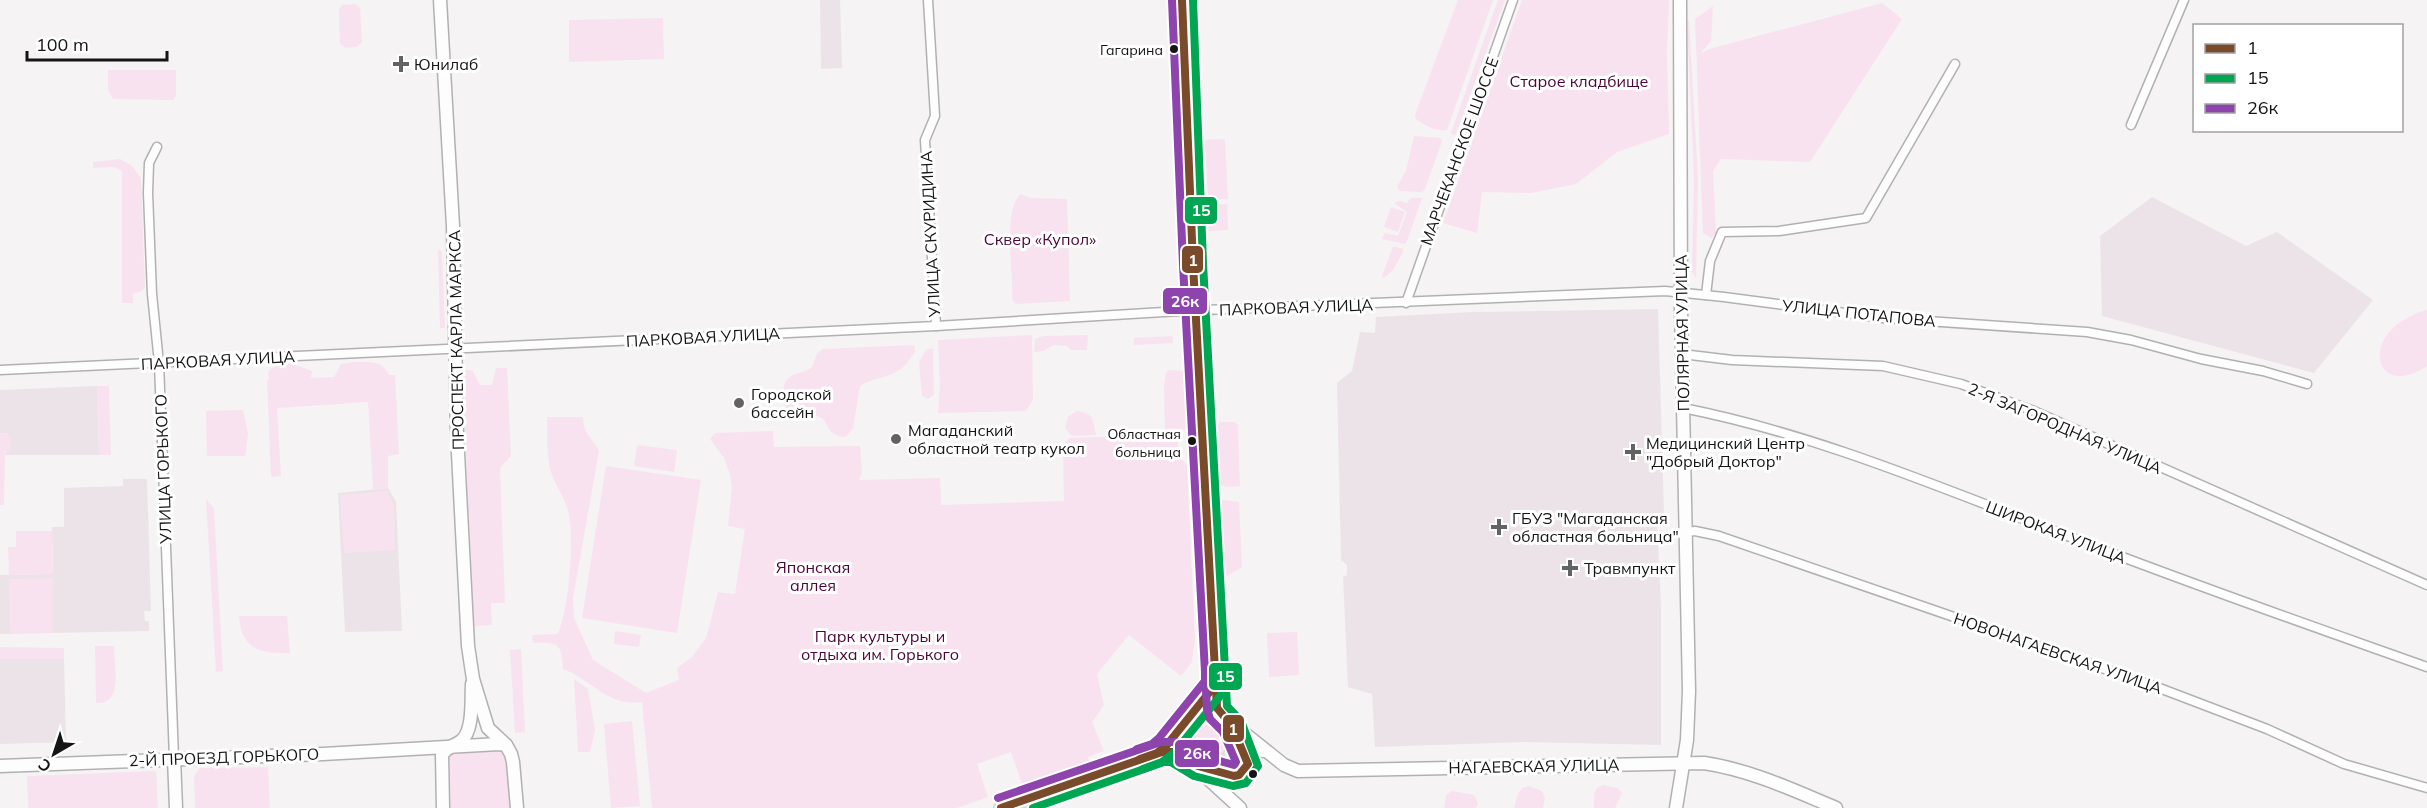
<svg xmlns="http://www.w3.org/2000/svg" width="2427" height="808" font-family="Mulish,sans-serif">
	<rect width="100%" height="100%" fill="#f5f3f4"/>
	<g fill="#ebe3e8">
		<polygon points="820,0 840,0 842,68 821,69"/>
		<polygon points="2152,197 2246,246 2277,232 2373,300 2314,373 2102,316 2100,236"/>
		<polygon points="1658,309 1664,514 1657,521 1661,606 1661,745 1525,742 1375,747 1372,694 1348,687 1343,577 1347,575 1347,565 1341,560 1337,383 1352,371 1360,332 1375,333 1376,317 1473,312"/>
		<polygon points="97,386 99,455 5,455 10,434 0,433 0,390"/>
		<polygon points="123,479 147,479 151,611 144,611 145,621 149,621 149,631 0,634 0,575 53,574 52,527 64,527 64,488 123,486"/>
		<polygon points="388,488 396,502 402,631 345,632 338,493"/>
		<polygon points="0,659 64,659 66,742 0,744"/>
	</g>
	<g fill="#f8e2ef">
		<path d="M 1458,0 L 1493,0 L 1447,130 C 1434,131 1425,126 1415,118 L 1416,112 Z"/>
		<polygon points="1498,0 1505,0 1456,134 1453,135 1451,133"/>
		<polygon points="1522,0 1669,0 1667,53 1669,134 1617,152 1576,184 1531,193 1482,192 1477,233 1443,223 1473,140 1473,131 1482,113"/>
		<polygon points="1882,3 1902,19 1810,162 1721,159 1713,171 1716,233 1711,238 1703,233 1695,19 1713,6 1711,41 1700,54 1709,49"/>
		<polygon points="355,4 360,8 362,42 357,47 345,48 340,43 339,9 342,5"/>
		<polygon points="1189,15 1197,16 1198,88 1189,88"/>
		<polygon points="663,18 664,59 569,62 569,20"/>
		<polygon points="1689,20 1698,179 1696,278 1692,272 1694,179 1687,21"/>
		<polygon points="108,70 176,70 176,96 173,100 113,99 108,90"/>
		<polygon points="1171,71 1177,79 1185,290 1180,290"/>
		<polygon points="1193,101 1200,101 1201,103 1207,260 1200,260"/>
		<polygon points="1414,136 1440,138 1442,141 1425,189 1422,192 1400,191 1397,187 1406,171"/>
		<polygon points="1225,139 1228,199 1208,200 1205,140"/>
		<polygon points="120,159 132,166 141,178 145,288 140,292 133,294 133,303 122,303 122,171 114,167 93,168 93,162"/>
		<path d="M 1020,194 L 1031,198 L 1067,199 L 1070,301 L 1016,304 L 1012,299 C 1014,271 1002,215 1020,194 Z"/>
		<polygon points="1411,198 1422,198 1407,241 1405,244 1382,239 1385,233 1398,236 1407,212 1394,203 1399,201 1407,203"/>
		<polygon points="1227,204 1228,230 1209,231 1208,205"/>
		<polygon points="1391,207 1405,212 1398,232 1384,227"/>
		<polygon points="1393,246 1403,249 1403,252 1393,270 1384,278 1382,276"/>
		<polygon points="438,249 442,252 445,328 440,328"/>
		<path d="M 2427,310 L 2427,366 C 2378,399 2359,342 2409,317 C 2415,314 2421,311 2427,310 Z"/>
		<polygon points="1184,334 1188,334 1192,410 1188,412"/>
		<polygon points="1032,335 1033,400 1026,411 938,413 940,383 938,340"/>
		<polygon points="1088,335 1087,350 1071,350 1067,346 1053,345 1044,351 1034,352 1035,339 1043,336"/>
		<polygon points="1172,336 1173,343 1134,345 1134,338"/>
		<path d="M 914,345 L 915,352 C 911,357 907,364 902,368 C 890,378 873,377 860,386 L 853,428 L 846,437 C 823,436 832,420 817,416 C 809,413 797,417 789,417 C 784,404 777,384 793,375 C 800,372 806,372 812,367 L 817,354 L 822,349 Z"/>
		<polygon points="933,348 934,395 928,399 922,396 919,362 926,350"/>
		<path d="M 355,362 C 369,362 383,360 389,375 L 395,375 L 399,454 L 388,456 L 388,488 L 373,489 L 368,402 L 277,408 L 281,476 L 271,477 L 267,381 L 269,380 L 268,372 C 279,357 297,365 312,371 L 311,378 L 334,377 L 341,364 Z"/>
		<polygon points="496,368 507,368 511,456 500,468 505,603 491,603 492,625 472,626 463,370 472,370 480,385 492,385"/>
		<path d="M 1170,370 L 1184,371 L 1187,429 L 1177,430 L 1179,460 L 1183,460 L 1187,466 L 1195,639 L 1192,662 L 1181,676 L 1129,635 L 1097,674 L 1104,705 L 1092,722 L 1104,751 L 1088,757 L 1089,761 L 1022,784 L 1011,752 L 977,764 L 988,797 L 957,808 L 652,808 L 642,702 C 607,707 593,680 563,669 C 562,643 558,642 533,643 L 532,635 L 558,634 C 569,608 574,542 569,515 C 566,499 556,487 551,472 C 546,455 548,434 547,417 L 583,417 C 583,434 592,437 599,451 L 573,598 L 574,618 L 593,660 L 646,693 L 679,680 L 677,668 L 692,657 L 706,638 L 718,592 L 735,594 L 745,529 L 728,526 L 732,487 L 730,474 L 724,458 L 710,439 L 715,433 L 773,431 L 774,447 L 860,446 L 862,472 L 859,480 L 940,478 L 941,505 L 1064,501 L 1063,444 L 1070,438 L 1133,436 L 1133,440 L 1165,439 L 1164,386 L 1166,372 Z"/>
		<polygon points="97,386 109,386 111,455 99,455"/>
		<polygon points="243,410 248,434 245,456 207,456 206,411"/>
		<path d="M 1076,411 C 1094,413 1093,419 1096,435 L 1072,436 L 1065,428 L 1068,417 Z"/>
		<polygon points="1220,422 1235,422 1238,425 1240,486 1227,487 1221,485 1218,425"/>
		<polygon points="0,433 10,434 11,451 5,451 4,505 0,505"/>
		<polygon points="637,445 677,450 674,472 634,466"/>
		<polygon points="606,466 701,480 677,633 582,618"/>
		<polygon points="1190,467 1196,470 1205,649 1198,647"/>
		<polygon points="387,491 394,505 395,550 344,553 340,495"/>
		<polygon points="206,499 214,509 223,671 216,672"/>
		<polygon points="1223,500 1239,502 1242,567 1227,576 1225,573 1221,503"/>
		<polygon points="16,531 52,531 53,574 9,575 8,547 16,547"/>
		<polygon points="53,578 53,633 10,633 9,579"/>
		<path d="M 239,616 L 287,616 L 290,653 C 260,654 241,649 239,616 Z"/>
		<polygon points="615,631 641,635 639,647 614,644"/>
		<polygon points="1297,632 1299,675 1269,677 1267,633"/>
		<path d="M 95,646 L 114,646 C 114,665 124,705 96,703 Z"/>
		<polygon points="0,647 64,648 64,659 0,659"/>
		<polygon points="521,649 525,732 515,733 510,650"/>
		<polygon points="574,679 588,689 595,730 590,752 578,752"/>
		<circle cx="1207" cy="740" r="20"/>
		<polygon points="632,721 640,806 611,808 604,724"/>
		<polygon points="506,745 517,808 443,808 445,750"/>
		<polygon points="268,767 270,808 195,808 194,776 200,768"/>
		<polygon points="1144,768 1146,774 1102,790 1100,783"/>
		<polygon points="156,771 158,808 28,808 27,776"/>
		<polygon points="1603,785 1617,788 1622,793 1615,808 1594,808 1594,794 1597,788"/>
		<polygon points="1529,786 1542,791 1545,798 1543,808 1514,808 1518,794 1522,788"/>
		<polygon points="1452,791 1474,795 1478,803 1476,808 1444,808 1446,795"/>
	</g>
	<g fill="none" stroke-linecap="round" stroke-linejoin="round">
		<g stroke="#b2b1b2" stroke-width="11">
			<g id="street">
				<polyline points="928,0 935,116 925,140 936,326"/>
				<polyline points="2131,125 2184,0"/>
				<polyline points="157,147 149,163 148,193 152,294 159,363 174,758"/>
				<polyline points="1706,295 1710,261 1722,232 1779,231 1866,218 1955,64"/>
				<polyline points="1406,303 1513,0"/>
				<polyline points="1682,354 1732,360 1883,366 1961,384 2034,411 2427,585"/>
				<polyline points="0,370 936,326 1180,311 1665,291 1724,297 1883,318 2087,332 2131,340 2201,359 2263,371 2307,384"/>
				<path d="M 1683,408 C 1815,434 1939,487 2065,535 C 2185,582 2306,624 2427,667"/>
				<polyline points="1686,532 1695,531 1719,536 2154,686 2267,729 2344,764 2427,788"/>
			</g>
		</g>
		<g stroke="#b2b1b2" stroke-width="15">
			<g id="secondary">
				<polyline points="440,0 453,226 457,434 468,646 473,679 488,728 506,745"/>
				<polyline points="1182,0 1193,264 1217,708 1222,716"/>
				<polyline points="1188,719 1216,684"/>
				<path d="M 1229,721 L 1284,765 L 1298,771 L 1704,763 C 1751,770 1793,790 1836,808"/>
				<polyline points="1231,755 1248,748 1264,751"/>
				<polyline points="174,758 176,808"/>
				<polyline points="1193,765 1240,808"/>
				<polyline points="0,766 323,754 499,744 506,745 511,754 513,762 517,808"/>
				<path d="M 1226,794 C 1220,783 1220,772 1227,760"/>
				<path d="M 443,808 L 442,755 C 447,746 453,747 461,741 C 474,731 471,699 472,684"/>
				<polyline points="1676,808 1687,740 1689,691 1681,310 1680,0"/>
			</g>
		</g>
		<g stroke="#d1d1d1" stroke-width="16">
			<g id="primary">
				<path d="M 1154,754 C 1161,753 1169,750 1176,753 C 1192,759 1200,774 1218,766 C 1227,762 1233,754 1235,745 C 1245,691 1149,711 1187,759"/>
				<polyline points="1001,808 1160,751"/>
			</g>
		</g>
		<use href="#street" stroke="#fefdfd" stroke-width="8"/>
		<use href="#secondary" stroke="#fefdfd" stroke-width="12"/>
		<use href="#primary" stroke="#e4e8e5" stroke-width="14"/>
		<g stroke="#fff" stroke-width="12">
			<g id="bus-1">
				<polyline points="1140,759 1157,753 1166,746 1216,684 1215,669"/>
				<polyline points="1001,808 1162,752 1174,752 1198,766 1234,776 1239,775 1248,764 1232,726 1217,708 1193,264 1182,0"/>
			</g>
		</g>
		<g stroke="#fff" stroke-width="12">
			<g id="bus-2">
				<polyline points="1143,769 1162,762 1174,753 1225,690 1225,668"/>
				<polyline points="1033,808 1164,762 1171,762 1194,776 1233,786 1246,783 1258,766 1241,721 1227,706 1203,263 1193,0"/>
			</g>
		</g>
		<g stroke="#fff" stroke-width="12">
			<g id="bus-3">
				<polyline points="1137,749 1152,744 1159,738 1205,681 1205,670"/>
				<polyline points="998,798 1161,742 1177,742 1202,756 1234,765 1236,762 1223,732 1210,719 1207,709 1183,265 1172,0"/>
			</g>
		</g>
		<use href="#bus-1" stroke="#7a4b2a" stroke-width="8"/>
		<use href="#bus-2" stroke="#00a651" stroke-width="8"/>
		<use href="#bus-3" stroke="#8e44ad" stroke-width="8"/>
	</g>
	<g fill="#161516" stroke="#fff" stroke-width="2">
		<circle cx="1174" cy="49" r="5"/>
		<circle cx="1192" cy="441" r="5"/>
		<circle cx="1253" cy="774" r="5"/>
	</g>
	<g fill="#646364" stroke="#fff" stroke-width="2">
		<path d="M398 55h6v6h6v6h-6v6h-6v-6h-6v-6h6z"/>
		<circle cx="739" cy="403" r="6"/>
		<circle cx="896" cy="439" r="6"/>
		<path d="M1630 443h6v6h6v6h-6v6h-6v-6h-6v-6h6z"/>
		<path d="M1496 518h6v6h6v6h-6v6h-6v-6h-6v-6h6z"/>
		<path d="M1567 559h6v6h6v6h-6v6h-6v-6h-6v-6h6z"/>
	</g>
	<g text-anchor="middle" stroke-width="6" stroke-linejoin="round" paint-order="stroke">
		<g font-size="14" fill="#161516" stroke="#fff" text-anchor="end">
			<text x="1163" y="55">Гагарина</text>
			<text x="1181" y="439">Областная<tspan x="1181" dy="18">больница</tspan></text>
		</g>
		<g font-size="16" fill="#161516" stroke="#fff" text-anchor="start">
			<text x="414" y="70">Юнилаб</text>
			<text x="751" y="400">Городской<tspan x="751" dy="18">бассейн</tspan></text>
			<text x="908" y="436">Магаданский<tspan x="908" dy="18">областной театр кукол</tspan></text>
			<text x="1646" y="449">Медицинский Центр<tspan x="1646" dy="18">"Добрый Доктор"</tspan></text>
			<text x="1512" y="524">ГБУЗ "Магаданская<tspan x="1512" dy="18">областная больница"</tspan></text>
			<text x="1584" y="574">Травмпункт</text>
		</g>
		<g font-size="16" fill="#4d0539" stroke="#fff">
			<text x="1579" y="87">Старое кладбище</text>
			<text x="1040" y="245">Сквер «Купол»</text>
			<text x="813" y="573">Японская<tspan x="813" dy="18">аллея</tspan></text>
			<text x="880" y="642">Парк культуры и<tspan x="880" dy="18">отдыха им. Горького</tspan></text>
		</g>
		<g font-size="16" fill="#161516" stroke="#fff">
			<text transform="translate(1459 151) rotate(-70)" y="6">МАРЧЕКАНСКОЕ ШОССЕ</text>
			<text transform="translate(930 234) rotate(-93)" y="6">УЛИЦА СКУРИДИНА</text>
			<text transform="translate(1296 307) rotate(-2)" y="6">ПАРКОВАЯ УЛИЦА</text>
			<text transform="translate(1859 313) rotate(6)" y="6">УЛИЦА ПОТАПОВА</text>
			<text transform="translate(1682 333) rotate(-91)" y="6">ПОЛЯРНАЯ УЛИЦА</text>
			<text transform="translate(703 337) rotate(-3)" y="6">ПАРКОВАЯ УЛИЦА</text>
			<text transform="translate(456 340) rotate(-91)" y="6">ПРОСПЕКТ КАРЛА МАРКСА</text>
			<text transform="translate(218 360) rotate(-3)" y="6">ПАРКОВАЯ УЛИЦА</text>
			<text transform="translate(2065 428) rotate(23)" y="6">2-Я ЗАГОРОДНАЯ УЛИЦА</text>
			<text transform="translate(163 469) rotate(-92)" y="6">УЛИЦА ГОРЬКОГО</text>
			<text transform="translate(2056 532) rotate(21)" y="6">ШИРОКАЯ УЛИЦА</text>
			<text transform="translate(2058 653) rotate(19)" y="6">НОВОНАГАЕВСКАЯ УЛИЦА</text>
			<text transform="translate(224 757) rotate(-2)" y="6">2-Й ПРОЕЗД ГОРЬКОГО</text>
			<text transform="translate(1534 766) rotate(-1)" y="6">НАГАЕВСКАЯ УЛИЦА</text>
		</g>
	</g>
	<g stroke="#fff" stroke-width="2">
		<rect x="1184" y="196" width="34" height="29" rx="6" fill="#00a651"/>
		<rect x="1181" y="245" width="23" height="29" rx="6" fill="#7a4b2a"/>
		<rect x="1162" y="287" width="46" height="28" rx="6" fill="#8e44ad"/>
		<rect x="1208" y="662" width="35" height="29" rx="6" fill="#00a651"/>
		<rect x="1222" y="714" width="23" height="29" rx="6" fill="#7a4b2a"/>
		<rect x="1174" y="739" width="46" height="29" rx="6" fill="#8e44ad"/>
	</g>
	<g font-size="16" text-anchor="middle" font-weight="bold" fill="#fff">
		<text x="1201" y="216">15</text>
		<text x="1193" y="266">1</text>
		<text x="1185" y="307">26к</text>
		<text x="1225" y="682">15</text>
		<text x="1233" y="735">1</text>
		<text x="1197" y="759">26к</text>
	</g>
	<rect x="2193" y="24" width="210" height="108" fill="#ffffff" stroke="#a2a1a2" stroke-width="1.5"/>
	<rect x="2205" y="44" width="30" height="9" fill="#7a4b2a" stroke="#a2a1a2" stroke-width="1.5"/>
	<text x="2247" y="54" font-size="18" fill="#161516">1</text>
	<rect x="2205" y="74" width="30" height="9" fill="#00a651" stroke="#a2a1a2" stroke-width="1.5"/>
	<text x="2247" y="84" font-size="18" fill="#161516">15</text>
	<rect x="2205" y="104" width="30" height="9" fill="#8e44ad" stroke="#a2a1a2" stroke-width="1.5"/>
	<text x="2247" y="114" font-size="18" fill="#161516">26к</text>
	<g transform="translate(54 754) rotate(219)" stroke="#ffffff" stroke-width="4.5" paint-order="stroke">
	<path d="M0-4.5L10 22L0 15L-10 22Z" fill="#161516"/>
	<text y="-9" font-size="16" font-weight="bold" text-anchor="middle" fill="#161516">С</text>
	</g>
	<path d="M27 51v9h140v-9" fill="none" stroke="#161516" stroke-width="3"/>
	<text x="36" y="51" font-size="18" fill="#161516" stroke="#ffffff" stroke-width="4.5" paint-order="stroke">100 m</text>
</svg>
